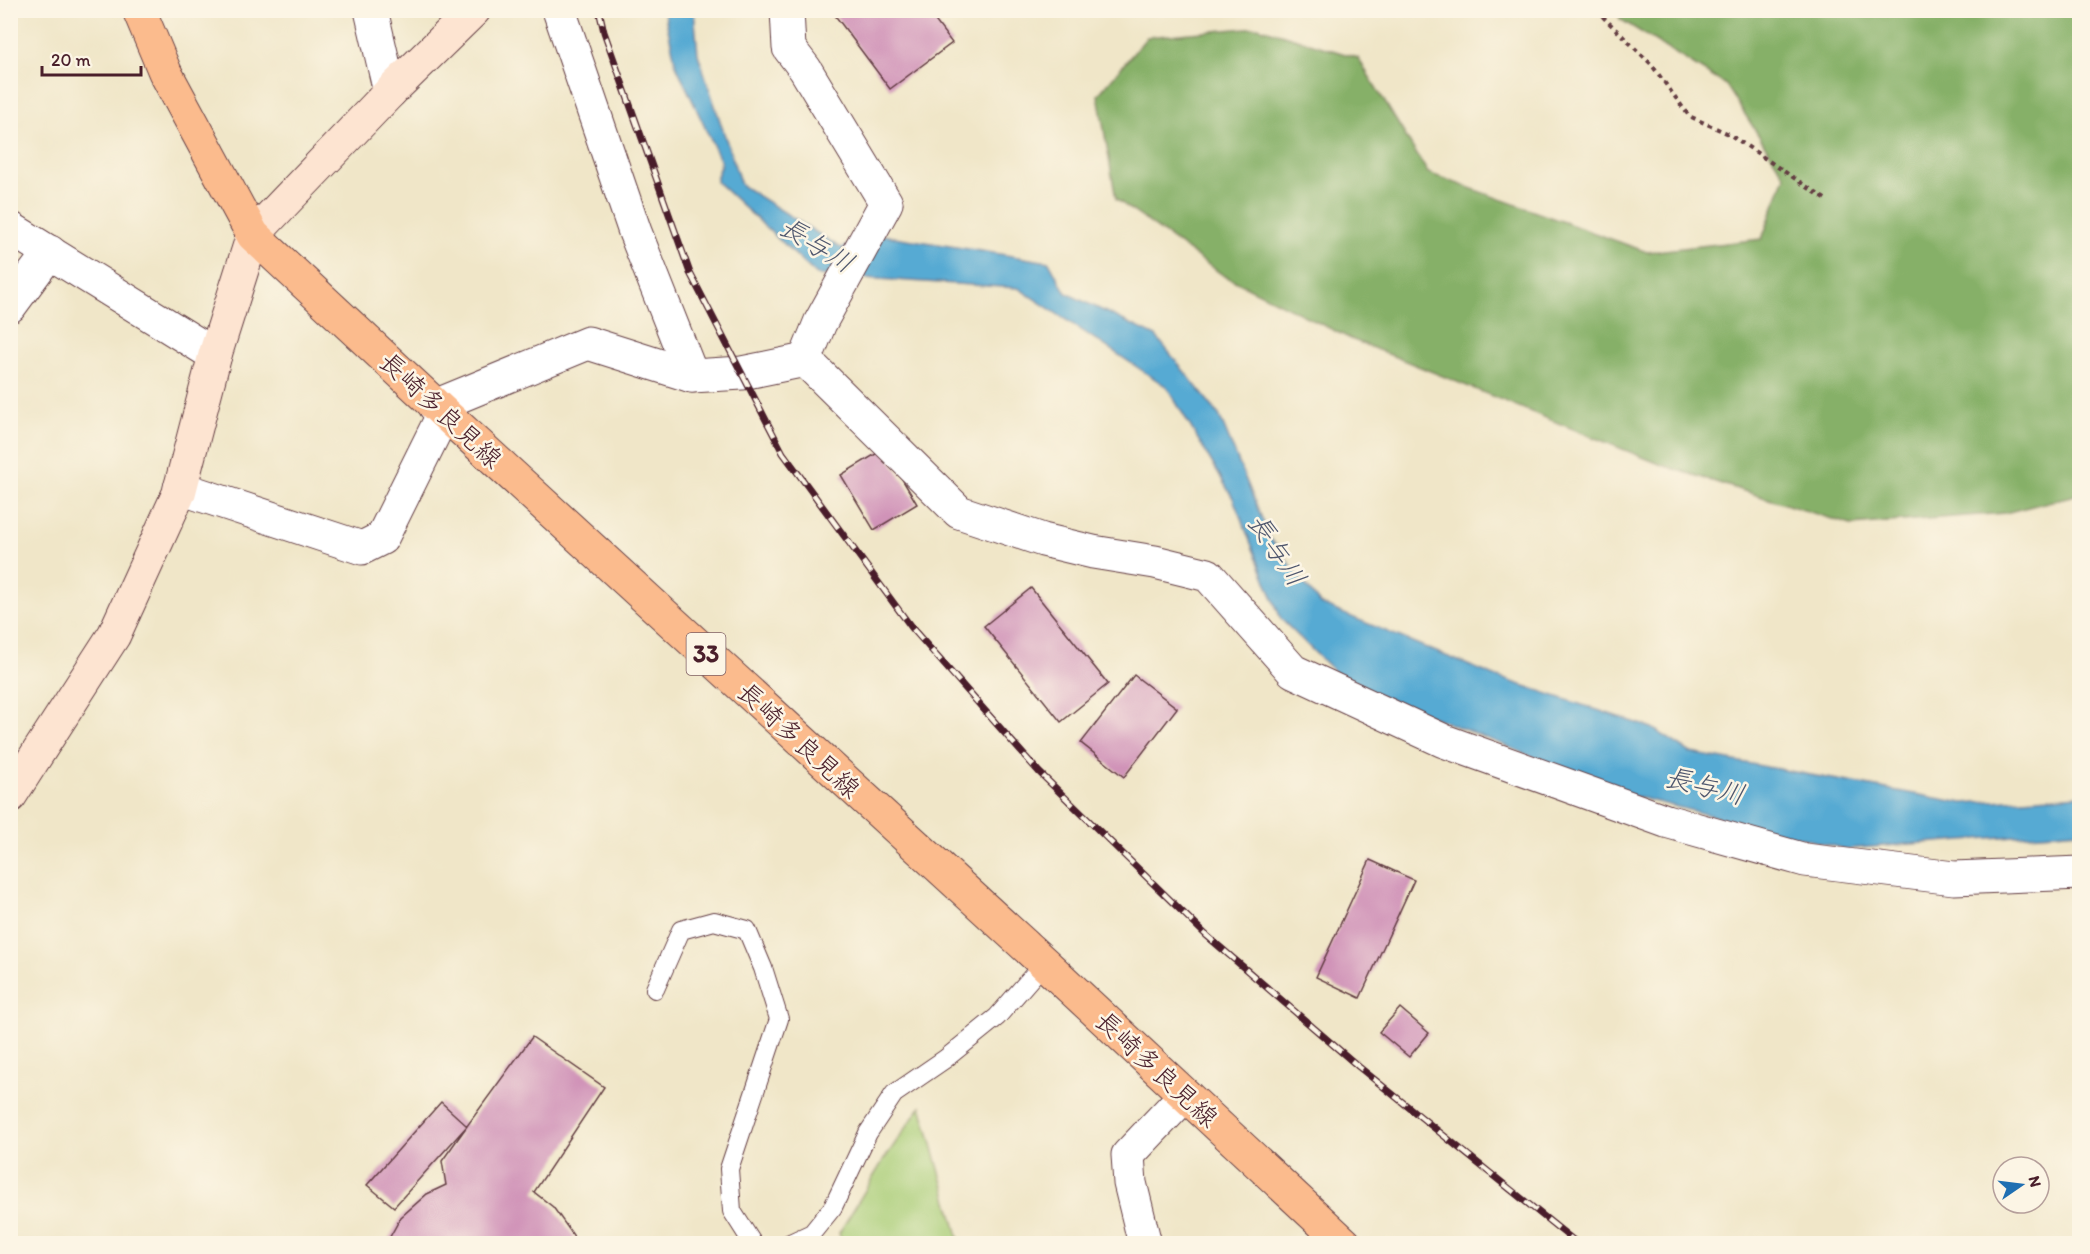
<svg xmlns="http://www.w3.org/2000/svg" width="2090" height="1254" font-family="Itim,'Klee One',sans-serif">
	<rect width="100%" height="100%" fill="#fcf5e5"/>
	<filter id="ink" filterUnits="userSpaceOnUse"><feTurbulence type="fractalNoise" baseFrequency=".0167" numOctaves="2"/><feDisplacementMap in="SourceGraphic" scale="12" xChannelSelector="R" yChannelSelector="G"/><feConvolveMatrix kernelMatrix="1 2 1 2 8 2 1 2 1" color-interpolation-filters="sRGB"/></filter>
	<filter id="wash" filterUnits="userSpaceOnUse"><feTurbulence type="fractalNoise" baseFrequency=".008" numOctaves="4" result="noise"/><feDisplacementMap in="SourceGraphic" scale="24" xChannelSelector="R" yChannelSelector="G"/><feGaussianBlur stdDeviation="1.35" result="paint"/><feColorMatrix in="noise" values="0 0 0 0 0 0 0 0 0 0 0 0 0 0 0 0 0 1.4 0 .05"/><feComposite in="paint" operator="in"/></filter>
	<g filter="url(#wash)">
		<rect width="100%" height="100%" fill="#f0e6c8"/>
		<polygon fill="#a9cd77" stroke="#7a7651" stroke-width="1.5" points="921,1106 960,1243 842,1243 839,1233 883,1161"/>
		<polygon fill="#86b068" stroke="#68684a" stroke-width="1.5" points="1618,11 2079,11 2079,494 2005,513 1851,525 1662,465 1351,339 1223,275 1116,199 1098,95 1147,37 1258,27 1358,58 1428,173 1647,252 1762,239 1785,176 1726,85 1620,19"/>
		<polygon fill="#57aad3" stroke="#50647f" stroke-width="1.5" points="664,11 694,11 698,54 741,185 841,248 876,234 1049,262 1066,293 1156,336 1219,415 1270,538 1320,604 1497,677 1652,728 1691,753 1963,803 2079,795 2079,831 1845,849 1629,795 1345,682 1281,619 1233,498 1167,387 1018,288 817,275 716,181 721,162 676,65"/>
		<g id="blocks">
			<g fill="#d093b8">
				<polygon points="831,10 927,10 952,43 890,89"/>
				<polygon points="884,449 917,504 874,530 841,475"/>
				<polygon points="1031,588 1108,684 1061,722 984,626"/>
				<polygon points="1134,675 1177,708 1124,777 1081,743"/>
				<polygon points="1370,860 1414,880 1360,998 1316,977"/>
				<polygon points="1400,1008 1429,1033 1409,1057 1379,1032"/>
				<polygon points="532,1037 604,1087 534,1192 553,1207 573,1235 576,1244 386,1244 401,1217 427,1194 446,1185 442,1161 467,1126 394,1207 367,1185 441,1102 467,1126"/>
			</g>
		</g>
	</g>
	<g filter="url(#ink)">
		<use href="#blocks" fill-opacity="0" stroke="#633d43" stroke-width="1.5"/>
		<g fill="none" stroke-linecap="round" stroke-linejoin="round">
			<g stroke="#633d43" stroke-width="20">
				<g id="lane">
					<polyline points="655,989 681,930 714,921 747,930 763,968 779,1019 729,1169 732,1211 753,1244"/>
					<polyline points="788,1244 812,1233 833,1207 868,1133 894,1094 945,1059 997,1017 1044,963"/>
				</g>
			</g>
			<g stroke="#633d43" stroke-width="35">
				<g id="street">
					<polyline points="371,10 390,92"/>
					<polyline points="559,10 635,232 692,376"/>
					<polyline points="787,10 789,48 805,69 886,203 820,323 805,360"/>
					<polyline points="10,228 215,355"/>
					<polyline points="10,306 50,252"/>
					<polyline points="805,360 959,512 1043,540 1093,552 1155,562 1208,575 1293,671 1444,741 1666,821 1805,860 1954,878 2080,873"/>
					<polyline points="435,406 588,343 692,376 742,373 805,360"/>
					<polyline points="180,488 362,548 382,538 444,413"/>
					<polyline points="1145,1244 1130,1183 1128,1155 1185,1095"/>
				</g>
			</g>
			<g stroke="#633d43" stroke-width="35">
				<polyline id="secondary" points="10,796 114,635 179,493 215,355 253,235 390,92 474,10"/>
			</g>
			<g stroke="#633d43" stroke-width="35">
				<polyline id="primary" points="139,10 165,72 253,235 444,413 1044,963 1345,1244"/>
			</g>
			<polyline stroke="#633d43" stroke-width="4" stroke-dasharray="4.5 4.5" stroke-linecap="butt" points="1596,10 1651,64 1689,116 1729,134 1825,199"/>
			<use href="#lane" stroke="#fff" stroke-width="18"/>
			<use href="#street" stroke="#fff" stroke-width="33"/>
			<use href="#secondary" stroke="#fde4d1" stroke-width="33"/>
			<use href="#primary" stroke="#fbbb8d" stroke-width="33"/>
			<g stroke="#4a1f2b" stroke-width="7">
				<polyline id="rail" points="599,10 604,32 690,273 783,453 912,628 1039,772 1206,935 1359,1067 1578,1244"/>
			</g>
			<use href="#rail" stroke="#fcf5e5" stroke-width="4.5" stroke-dasharray="14" stroke-linecap="butt"/>
		</g>
	</g>
	<g text-anchor="middle" stroke-width="5" stroke-linejoin="round" paint-order="stroke">
		<rect fill="#fcf5e5" stroke="#7f5f63" stroke-width="1.5" x="686.5" y="633" width="39" height="42" rx="4.5"/>
		<g font-size="24" font-weight="bold" fill="#4a1f2b">
			<text x="706" y="662">33</text>
		</g>
		<g font-size="26" fill="#4a1f2b" stroke="#fcf5e5">
			<text transform="translate(441 410) rotate(43)" y="9">長崎多良見線</text>
			<text transform="translate(799 740) rotate(43)" y="9">長崎多良見線</text>
			<text transform="translate(1157 1069) rotate(43)" y="9">長崎多良見線</text>
		</g>
		<g font-size="27" font-style="italic" fill="#4f576e" stroke="#fcf5e5">
			<text transform="translate(817 245) rotate(31)" y="9">長与川</text>
			<text transform="translate(1277 550) rotate(56)" y="9">長与川</text>
			<text transform="translate(1705 786) rotate(14)" y="9">長与川</text>
		</g>
	</g>
	<rect width="2090" height="1254" fill="none" stroke="#fcf5e5" stroke-width="36"/>
	<g transform="translate(2021 1185) rotate(76)"><circle r="28" fill="#fcf5e5" stroke="#b59f9b" stroke-width="1.5"/>
	<path d="M0-4.5L10 22L0 15L-10 22Z" fill="#1f6fb2"/>
	<text y="-9" font-size="16" font-weight="bold" text-anchor="middle" fill="#4a1f2b">N</text>
	</g>
	<path d="M42 66v9h99v-9" fill="none" stroke="#4a1f2b" stroke-width="3"/>
	<text x="51" y="66" font-size="18" fill="#4a1f2b" stroke="#fcf5e5" stroke-width="4.5" paint-order="stroke">20 m</text>
</svg>
